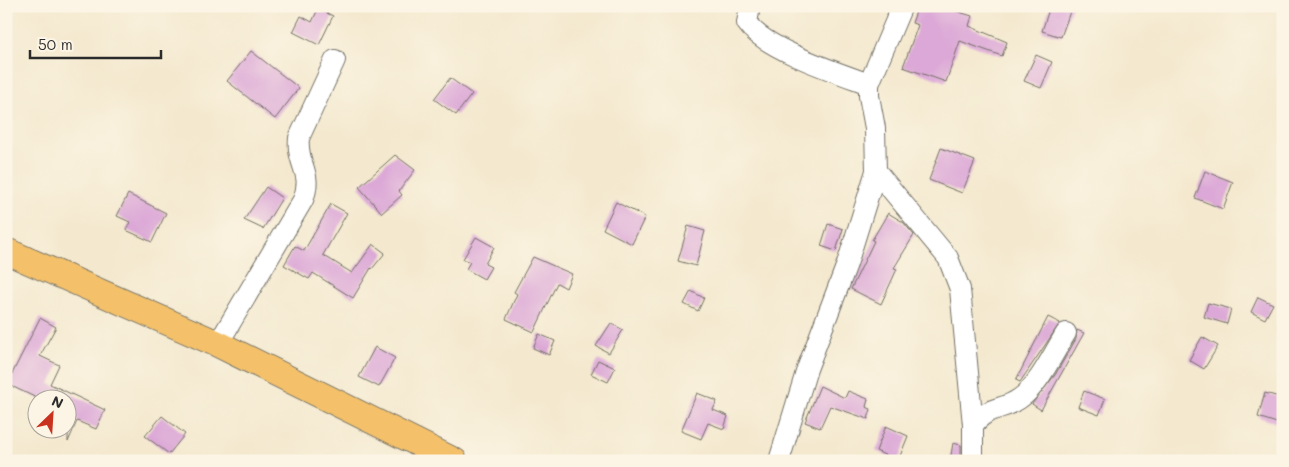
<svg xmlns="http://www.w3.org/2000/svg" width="1289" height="467" font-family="Mali,sans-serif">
	<rect width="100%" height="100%" fill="#fcf5e5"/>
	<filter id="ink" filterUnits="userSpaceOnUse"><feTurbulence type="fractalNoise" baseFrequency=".02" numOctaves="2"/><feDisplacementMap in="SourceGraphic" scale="10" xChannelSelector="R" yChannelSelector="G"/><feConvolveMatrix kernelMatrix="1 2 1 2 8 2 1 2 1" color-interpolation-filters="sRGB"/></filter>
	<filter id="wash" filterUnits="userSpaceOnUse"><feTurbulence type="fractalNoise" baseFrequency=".0096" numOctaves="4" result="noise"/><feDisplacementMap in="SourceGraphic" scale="20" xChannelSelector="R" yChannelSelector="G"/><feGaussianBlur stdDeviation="1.12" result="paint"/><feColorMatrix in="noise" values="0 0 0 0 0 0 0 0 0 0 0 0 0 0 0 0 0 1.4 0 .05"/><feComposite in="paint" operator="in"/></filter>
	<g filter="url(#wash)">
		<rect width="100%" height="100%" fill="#f4e9cf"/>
		<g id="blocks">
			<g fill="#dca8d7">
				<polygon points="918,6 940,6 972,16 969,26 1007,42 1002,56 960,41 946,82 903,67 918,25 912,23"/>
				<polygon points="1050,6 1072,6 1061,37 1042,31"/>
				<polygon points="318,9 333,16 319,45 293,32 301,16 312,22"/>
				<polygon points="251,51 299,88 275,119 227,81"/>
				<polygon points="1036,55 1052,62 1041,88 1024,81"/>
				<polygon points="450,78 472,94 456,115 434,99"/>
				<polygon points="941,148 975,161 962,193 929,180"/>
				<polygon points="395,155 415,170 399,191 402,195 382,213 359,187"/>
				<polygon points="1205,171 1233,182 1223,209 1195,198"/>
				<polygon points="266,187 282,198 263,229 244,220"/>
				<polygon points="128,194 166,213 152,242 126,230 130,222 117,216"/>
				<polygon points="616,202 645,217 632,244 603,229"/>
				<polygon points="331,204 347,213 323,255 352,273 373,244 385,253 372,269 371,268 353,298 313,273 309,279 284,265 295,246 304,251"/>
				<polygon points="888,213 903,222 914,235 894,268 897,269 881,304 851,289 874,241 872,240"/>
				<polygon points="828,224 843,229 836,251 821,246"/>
				<polygon points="688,226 705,231 696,266 678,261"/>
				<polygon points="476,237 494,247 485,264 491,267 484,279 466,269 470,262 463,259"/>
				<polygon points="533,257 572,274 566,288 557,283 534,332 506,319 517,294 514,292"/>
				<polygon points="691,291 704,298 698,311 684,304"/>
				<polygon points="1258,297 1273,304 1265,319 1251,312"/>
				<polygon points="1208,303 1231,309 1227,324 1204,317"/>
				<polygon points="1048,317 1060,323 1020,382 1016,380"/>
				<polygon points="40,318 56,327 40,356 59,365 50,384 105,410 96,429 77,421 68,442 68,400 41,400 7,384"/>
				<polygon points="611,323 623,330 609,353 596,346"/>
				<polygon points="1077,330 1084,333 1041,410 1032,404 1055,375 1076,339"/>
				<polygon points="539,334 555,341 549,355 533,348"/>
				<polygon points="1202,337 1218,346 1204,369 1189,360"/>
				<polygon points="375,347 395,358 379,387 359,377"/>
				<polygon points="598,360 615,368 608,382 591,374"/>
				<polygon points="820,386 845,398 848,391 868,399 866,407 871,409 868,419 830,406 820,428 805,422"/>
				<polygon points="1084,391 1105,399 1099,415 1078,407"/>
				<polygon points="697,393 717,401 713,410 728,416 724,429 708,423 701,439 681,431"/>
				<polygon points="1265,393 1283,398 1283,425 1258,417"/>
				<polygon points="162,416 185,434 169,454 145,436"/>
				<polygon points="886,426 908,436 898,461 876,451"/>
				<polygon points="953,443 961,445 961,461 950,461"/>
			</g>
		</g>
	</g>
	<g filter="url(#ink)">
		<use href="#blocks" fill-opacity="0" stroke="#716e64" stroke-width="1"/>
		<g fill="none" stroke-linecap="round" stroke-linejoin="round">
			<g stroke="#716e64" stroke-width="22">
				<g id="minor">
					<path d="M 750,6 L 747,23 C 764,49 839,73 869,84"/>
					<polyline points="876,171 948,258 960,289 973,425"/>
					<path d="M 218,344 L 303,200 C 314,172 296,165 299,138 L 335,60"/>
					<polyline points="779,461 807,369 847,264 876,171 875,128 869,96 869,84 902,6"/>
					<path d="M 973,461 L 973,425 C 989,405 1002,411 1019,399 C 1038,387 1054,352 1066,333"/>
				</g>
			</g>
			<g stroke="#716e64" stroke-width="28">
				<polyline id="major" points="6,251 218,344 454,461"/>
			</g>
			<use href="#minor" stroke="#fff" stroke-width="20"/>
			<use href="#major" stroke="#f4c16a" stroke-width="26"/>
		</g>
	</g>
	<rect width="1289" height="467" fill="none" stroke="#fcf5e5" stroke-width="25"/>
	<g transform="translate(52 414) rotate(25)"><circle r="24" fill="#fcf5e5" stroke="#a8a49b"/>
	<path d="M0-4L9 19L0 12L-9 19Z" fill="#c8321e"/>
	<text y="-8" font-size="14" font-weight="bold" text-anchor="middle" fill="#2b2b2b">N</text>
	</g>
	<path d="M30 50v8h131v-8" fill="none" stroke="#2b2b2b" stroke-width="2.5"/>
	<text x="38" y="50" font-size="15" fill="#2b2b2b" stroke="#fcf5e5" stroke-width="4" paint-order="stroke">50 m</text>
</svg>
